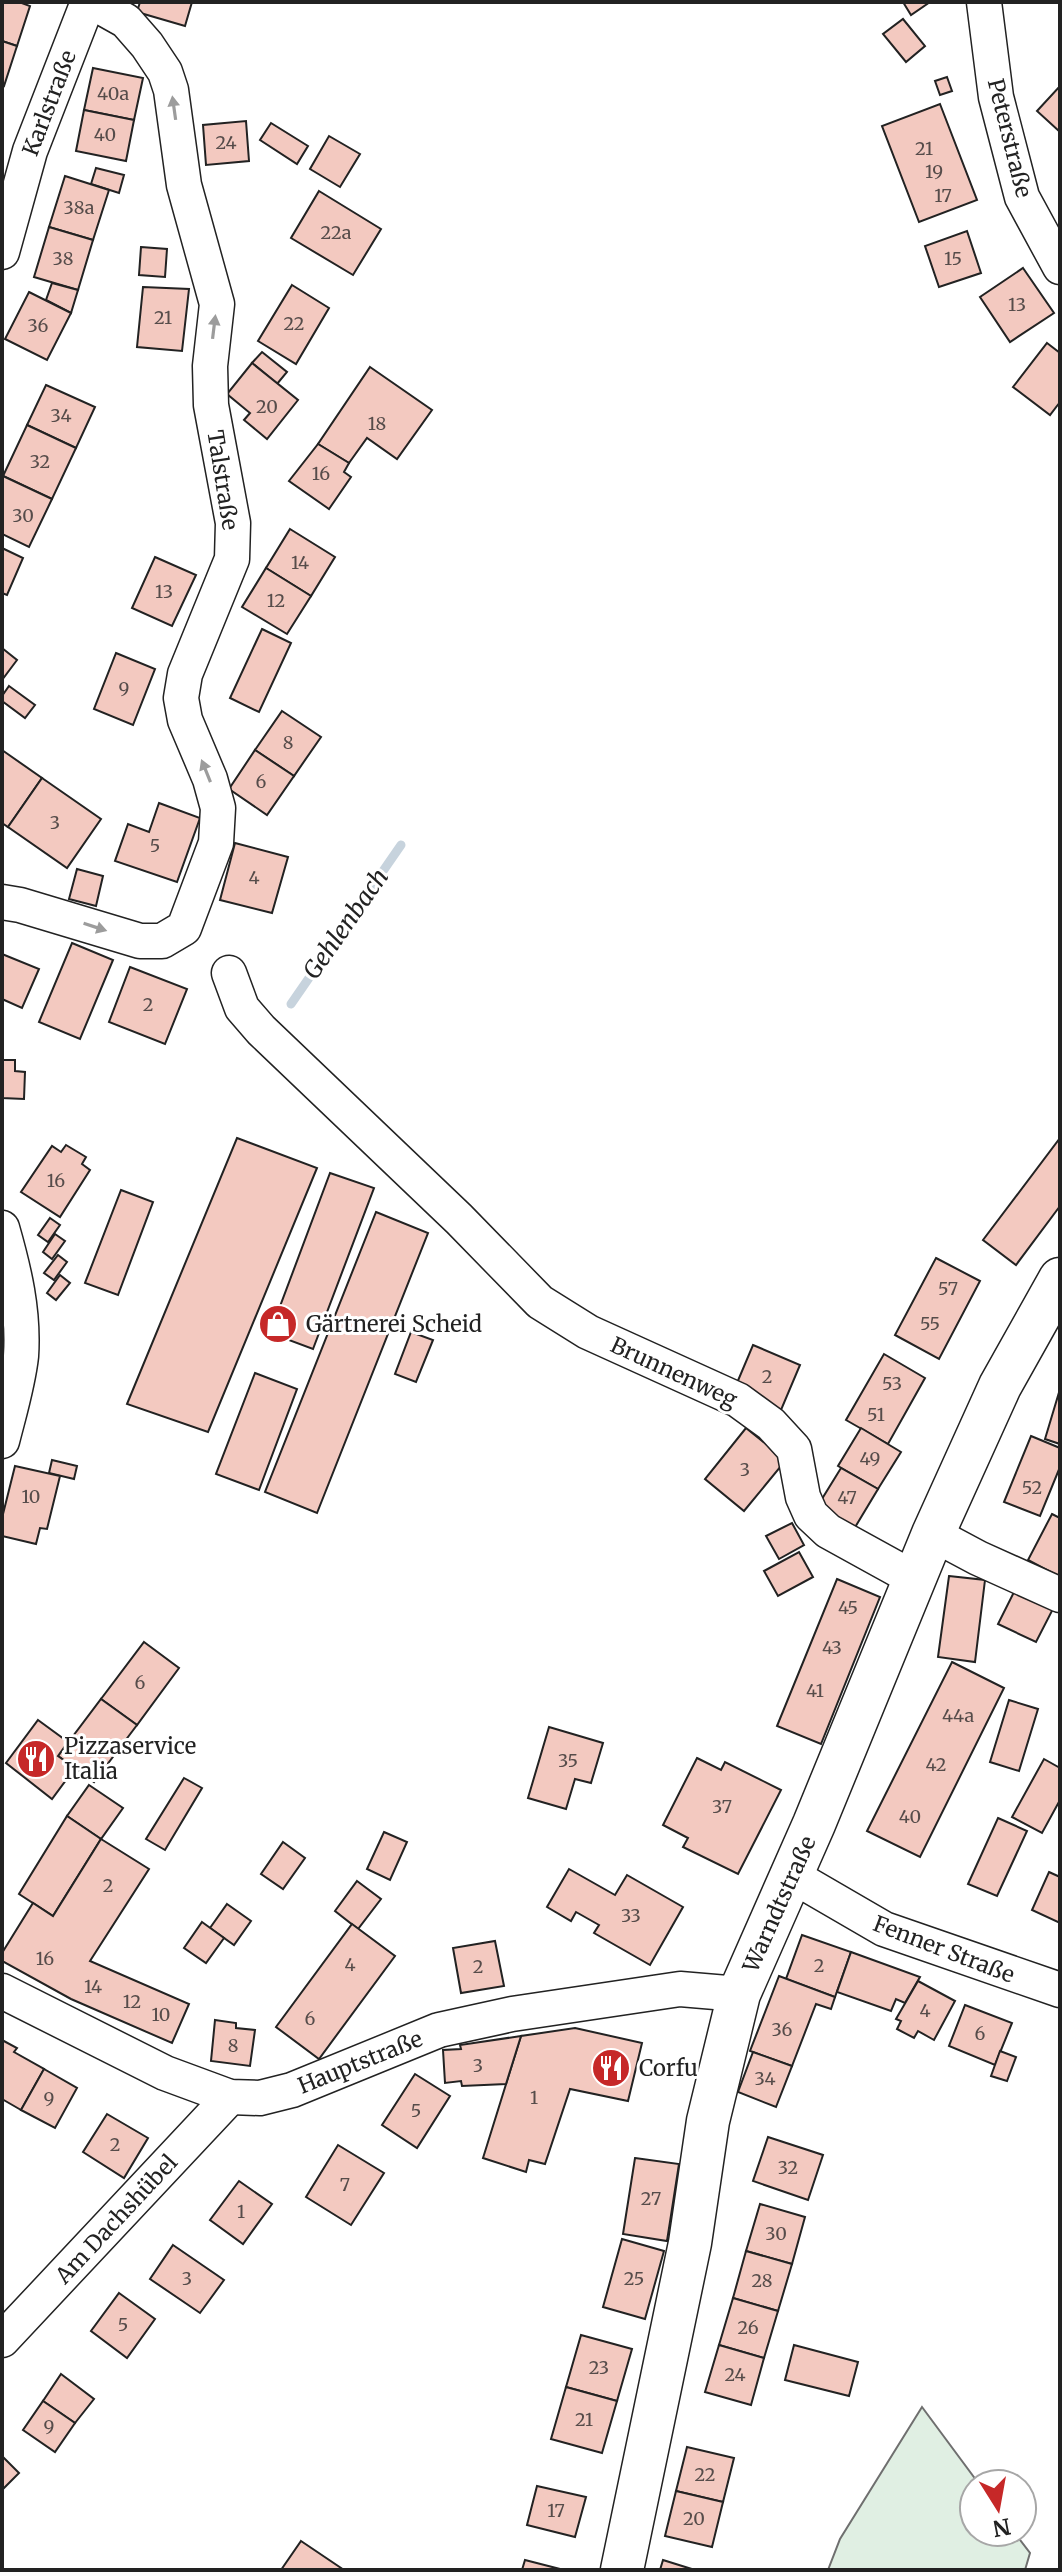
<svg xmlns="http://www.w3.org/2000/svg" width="1062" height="2572" font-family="Merriweather,serif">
	<rect width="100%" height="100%" fill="#fff"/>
	<polygon fill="#e0efe3" stroke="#6f6f6f" stroke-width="2" points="922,2407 979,2484 974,2484 974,2532 1014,2532 1030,2553 1025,2570 828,2570 840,2539"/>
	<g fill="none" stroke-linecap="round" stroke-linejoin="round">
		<polyline stroke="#c7d3dd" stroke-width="9" points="291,1004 401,845"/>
	</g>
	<g fill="#f3c9c0" stroke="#222" stroke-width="2">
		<polygon points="2,2 19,2 30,6 17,46 2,41"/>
		<polygon points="140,2 192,2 185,26 137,12"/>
		<polygon points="903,2 930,2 911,15"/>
		<polygon points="903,19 925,46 906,62 883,34"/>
		<polygon points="2,41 17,46 4,86 2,85"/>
		<polygon points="93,68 143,78 134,120 84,110"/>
		<polygon points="947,77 952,91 940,95 935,81"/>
		<polygon points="1060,86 1060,132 1037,111"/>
		<polygon points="940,104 977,200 919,222 882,126"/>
		<polygon points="84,110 134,120 126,161 76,151"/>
		<polygon points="246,121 249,161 206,165 203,125"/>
		<polygon points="271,123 308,146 297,164 260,140"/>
		<polygon points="329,136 360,154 340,187 310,169"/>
		<polygon points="96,168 124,175 119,193 91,184"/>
		<polygon points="65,176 109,190 93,240 49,227"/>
		<polygon points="319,191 381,229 353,275 291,238"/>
		<polygon points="49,227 93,240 78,290 34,277"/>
		<polygon points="967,231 981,273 939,287 925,246"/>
		<polygon points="141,247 167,249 165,277 139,275"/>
		<polygon points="1023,268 1054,313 1010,342 980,297"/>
		<polygon points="52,283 78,290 71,313 46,300"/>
		<polygon points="292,285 329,308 296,364 258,341"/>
		<polygon points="143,287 189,289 182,351 137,347"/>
		<polygon points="29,292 71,313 47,360 5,339"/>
		<polygon points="1047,343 1060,353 1060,402 1050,415 1013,387"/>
		<polygon points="262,352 287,372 277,384 252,363"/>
		<polygon points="252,363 298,400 267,439 244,420 250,413 227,394"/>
		<polygon points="370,367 432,410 397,459 367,438 349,463 318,444"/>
		<polygon points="46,385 95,407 76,448 27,425"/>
		<polygon points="27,425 76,448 52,499 3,476"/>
		<polygon points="318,444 349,463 344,472 351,477 329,509 289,481"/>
		<polygon points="3,476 52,499 29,547 2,534"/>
		<polygon points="290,529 335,557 311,596 266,568"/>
		<polygon points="2,548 23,558 7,595 2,593"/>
		<polygon points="155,557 196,575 172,626 132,608"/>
		<polygon points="266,568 311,596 287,634 242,607"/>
		<polygon points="262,629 291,643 259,712 230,698"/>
		<polygon points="2,648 17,660 2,680"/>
		<polygon points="116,653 155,669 133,725 94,709"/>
		<polygon points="9,686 35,705 25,718 2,701 2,696"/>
		<polygon points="282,711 321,737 294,776 255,750"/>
		<polygon points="2,750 42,778 8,827 2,823"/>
		<polygon points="255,750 294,776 267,815 229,789"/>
		<polygon points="42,778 101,819 67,868 8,827"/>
		<polygon points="159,803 200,818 177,882 115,861 128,824 149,832"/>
		<polygon points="235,843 288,857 272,913 220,900"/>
		<polygon points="77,869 103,876 96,906 69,899"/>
		<polygon points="72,943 113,960 80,1039 39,1022"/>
		<polygon points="2,954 39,969 22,1008 2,999"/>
		<polygon points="130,967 187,989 165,1044 109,1022"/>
		<polygon points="2,1060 15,1060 15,1071 25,1072 24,1099 2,1098"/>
		<polygon points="237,1138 317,1168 208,1432 127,1404"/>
		<polygon points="1060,1138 1060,1206 1016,1265 983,1240"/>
		<polygon points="66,1145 86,1157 82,1164 90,1170 60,1217 21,1192 52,1146 61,1152"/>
		<polygon points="330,1173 374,1188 313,1349 270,1333"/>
		<polygon points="121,1190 153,1202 118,1295 85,1283"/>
		<polygon points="376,1212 428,1233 317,1513 265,1492"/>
		<polygon points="50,1218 60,1225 48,1242 38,1235"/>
		<polygon points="55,1234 65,1241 52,1259 43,1252"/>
		<polygon points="58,1255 67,1262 54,1280 44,1273"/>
		<polygon points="936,1258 980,1281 939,1359 895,1335"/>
		<polygon points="60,1275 70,1283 56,1300 47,1293"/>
		<polygon points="411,1332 433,1340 416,1382 395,1374"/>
		<polygon points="753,1345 800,1365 781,1410 734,1390"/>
		<polygon points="884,1354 925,1378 888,1444 846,1420"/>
		<polygon points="255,1373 297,1389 259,1490 216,1474"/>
		<polygon points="1060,1389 1060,1444 1045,1439"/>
		<polygon points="746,1428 786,1460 744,1511 705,1479"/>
		<polygon points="861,1428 901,1452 878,1489 838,1466"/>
		<polygon points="1031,1436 1060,1448 1060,1467 1040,1516 1004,1502"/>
		<polygon points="52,1460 77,1466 74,1479 49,1473"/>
		<polygon points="15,1466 60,1476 47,1529 40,1528 36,1544 2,1536 2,1518"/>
		<polygon points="841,1468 878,1489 854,1529 817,1507"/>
		<polygon points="1052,1514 1060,1518 1060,1577 1028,1560"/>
		<polygon points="792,1523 804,1545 779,1559 766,1536"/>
		<polygon points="799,1552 813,1577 778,1596 764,1571"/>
		<polygon points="949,1576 985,1580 975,1662 938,1657"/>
		<polygon points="837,1579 880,1597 821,1744 777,1726"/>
		<polygon points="1017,1586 1055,1605 1036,1642 998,1624"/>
		<polygon points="144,1642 179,1668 137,1725 101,1699"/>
		<polygon points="952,1662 1004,1688 920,1857 867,1831"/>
		<polygon points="101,1699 137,1725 94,1782 58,1756"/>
		<polygon points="1009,1700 1038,1709 1019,1771 990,1762"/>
		<polygon points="38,1720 68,1742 58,1756 75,1768 52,1799 6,1763"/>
		<polygon points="549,1727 603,1743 591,1783 575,1779 566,1809 528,1798"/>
		<polygon points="697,1758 721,1770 725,1762 781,1790 738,1874 683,1847 688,1838 663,1825"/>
		<polygon points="1044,1759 1060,1768 1060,1800 1042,1833 1012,1817"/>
		<polygon points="184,1778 202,1788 165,1850 146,1839"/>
		<polygon points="89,1785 123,1808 101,1839 67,1816"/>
		<polygon points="67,1816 101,1839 53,1916 19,1894"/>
		<polygon points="998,1818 1027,1831 997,1896 968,1884"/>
		<polygon points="384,1832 407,1842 390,1880 367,1869"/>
		<polygon points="101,1839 149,1869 90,1961 189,2004 172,2043 71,1999 2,1961 2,1953 33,1903 53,1916"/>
		<polygon points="283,1842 305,1858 283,1889 261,1874"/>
		<polygon points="569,1869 615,1895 627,1875 683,1907 650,1965 594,1933 599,1925 576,1912 571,1921 547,1907"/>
		<polygon points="1049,1872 1060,1877 1060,1923 1032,1910"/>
		<polygon points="357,1881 381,1899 358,1929 335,1911"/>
		<polygon points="227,1904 251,1921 234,1945 210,1928"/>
		<polygon points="202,1922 224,1938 206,1963 184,1948"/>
		<polygon points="352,1924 395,1956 319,2059 276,2027"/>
		<polygon points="802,1935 851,1952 835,1997 786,1979"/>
		<polygon points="495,1941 504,1986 461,1993 453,1948"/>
		<polygon points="851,1952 920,1977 905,2003 896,1999 891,2011 837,1992"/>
		<polygon points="779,1976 835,1997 831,2009 816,2004 792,2066 750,2051"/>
		<polygon points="918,1981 955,2001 934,2040 918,2031 914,2038 897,2029 901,2021 896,2019"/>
		<polygon points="965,2005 1012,2023 995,2065 949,2046"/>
		<polygon points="215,2020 236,2023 236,2028 255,2030 250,2066 211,2061"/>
		<polygon points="575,2028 642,2043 628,2101 570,2089 545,2164 529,2160 526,2172 483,2158 521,2036"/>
		<polygon points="521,2036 506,2084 462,2086 461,2081 445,2083 443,2050 461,2049 460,2045"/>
		<polygon points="2,2040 17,2048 14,2052 44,2069 21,2110 2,2099"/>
		<polygon points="1000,2051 1016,2057 1007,2081 991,2076"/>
		<polygon points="753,2052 792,2066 776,2107 738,2092"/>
		<polygon points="44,2069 77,2088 55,2128 21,2110"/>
		<polygon points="415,2074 450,2096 417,2148 382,2125"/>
		<polygon points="107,2114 148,2138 124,2178 83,2152"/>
		<polygon points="768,2137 823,2155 808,2200 753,2181"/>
		<polygon points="338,2145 384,2173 351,2225 306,2197"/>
		<polygon points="635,2158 679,2164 667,2241 623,2234"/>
		<polygon points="239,2181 272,2204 243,2244 210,2220"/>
		<polygon points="760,2204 805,2217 792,2264 746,2251"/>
		<polygon points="622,2239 664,2251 645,2319 603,2307"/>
		<polygon points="173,2245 224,2280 200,2313 150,2279"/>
		<polygon points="746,2251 792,2264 778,2311 733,2298"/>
		<polygon points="119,2293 155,2319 127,2358 91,2331"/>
		<polygon points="733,2298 778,2311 764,2358 719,2345"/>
		<polygon points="581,2335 632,2349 617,2401 566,2387"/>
		<polygon points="719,2345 764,2358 751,2405 705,2392"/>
		<polygon points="794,2345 858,2362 849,2396 785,2380"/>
		<polygon points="61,2374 94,2399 75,2423 43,2401"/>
		<polygon points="566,2387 617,2401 602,2453 551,2439"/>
		<polygon points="43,2401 75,2423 55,2452 23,2430"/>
		<polygon points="687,2447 734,2458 723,2502 676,2491"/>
		<polygon points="2,2456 19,2473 2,2490"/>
		<polygon points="537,2486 586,2497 575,2537 527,2525"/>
		<polygon points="676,2491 723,2502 712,2547 665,2536"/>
		<polygon points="301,2541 344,2570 281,2570"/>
		<polygon points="525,2560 564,2570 522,2570"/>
		<polygon points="663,2560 695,2570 660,2570"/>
	</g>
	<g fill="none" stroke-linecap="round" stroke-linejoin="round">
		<g stroke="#222" stroke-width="37">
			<g id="minor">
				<polyline points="984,2 996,97 1022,197 1060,267"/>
				<polyline points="2,252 30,151 88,2"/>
				<polyline points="2,902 20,905 140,941 162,941 184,928 216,843 218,808 210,779 185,720 181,698 185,674 232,559 233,523 211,405 210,366 217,304 184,185 171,90 165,72 147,45 126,21 92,2"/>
				<polyline points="229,973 242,1008 261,1030 459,1219 540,1302 588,1332 738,1400 771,1424 794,1449 803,1497 811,1515 828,1531 915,1579"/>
				<path d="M 2,1228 C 14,1270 24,1311 21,1356 C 18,1384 9,1413 2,1441"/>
				<polyline points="933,1534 978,1558 1060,1595"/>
				<polyline points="791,1875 884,1929 1060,1990"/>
				<polyline points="2,1991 165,2073 230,2097 260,2098 292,2090 439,2030 512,2014 680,1989 739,1994"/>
				<polyline points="2,2340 230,2097"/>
			</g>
		</g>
		<g stroke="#222" stroke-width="45">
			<polyline id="major" points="622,2570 690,2243 708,2121 739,1994 814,1824 933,1534 1000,1386 1060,1279"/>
		</g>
		<use href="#minor" stroke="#fff" stroke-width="34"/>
		<use href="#major" stroke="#fff" stroke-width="42"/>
	</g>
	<defs><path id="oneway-solid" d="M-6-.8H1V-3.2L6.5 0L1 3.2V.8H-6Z" transform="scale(2)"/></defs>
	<g fill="#9c9c9c">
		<use href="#oneway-solid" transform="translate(174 108) rotate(-98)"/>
		<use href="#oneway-solid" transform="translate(214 327) rotate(-83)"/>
		<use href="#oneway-solid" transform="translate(206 771) rotate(-112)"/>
		<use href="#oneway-solid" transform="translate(95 927) rotate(18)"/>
	</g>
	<defs>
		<g id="shop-disc" transform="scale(2)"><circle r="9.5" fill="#c62828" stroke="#fff"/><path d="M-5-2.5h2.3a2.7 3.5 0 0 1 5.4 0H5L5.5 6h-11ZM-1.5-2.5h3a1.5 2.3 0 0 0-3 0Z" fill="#fff"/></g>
		<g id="restaurant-disc" transform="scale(2)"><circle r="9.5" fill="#c62828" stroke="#fff"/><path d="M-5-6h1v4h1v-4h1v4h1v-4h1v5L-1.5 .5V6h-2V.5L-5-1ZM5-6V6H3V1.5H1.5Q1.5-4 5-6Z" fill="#fff"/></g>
	</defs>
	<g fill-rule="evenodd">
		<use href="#shop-disc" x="278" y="1324"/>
		<use href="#restaurant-disc" x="36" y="1759"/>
		<use href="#restaurant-disc" x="611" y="2068"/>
	</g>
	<g text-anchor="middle" stroke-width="6" stroke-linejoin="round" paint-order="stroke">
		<g font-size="18" fill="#564c4a">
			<text x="113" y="100">40a</text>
			<text x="105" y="141">40</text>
			<text x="226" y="149">24</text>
			<text x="924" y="155">21</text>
			<text x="934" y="178">19</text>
			<text x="943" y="202">17</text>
			<text x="79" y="214">38a</text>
			<text x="336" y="239">22a</text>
			<text x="63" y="265">38</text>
			<text x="953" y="265">15</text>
			<text x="1017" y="311">13</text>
			<text x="163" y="324">21</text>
			<text x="294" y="330">22</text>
			<text x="38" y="332">36</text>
			<text x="267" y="413">20</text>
			<text x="61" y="422">34</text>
			<text x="377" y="430">18</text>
			<text x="40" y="468">32</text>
			<text x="321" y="480">16</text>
			<text x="23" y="522">30</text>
			<text x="300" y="569">14</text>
			<text x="164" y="598">13</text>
			<text x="276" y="607">12</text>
			<text x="124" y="695">9</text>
			<text x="288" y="749">8</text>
			<text x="261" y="788">6</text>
			<text x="55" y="829">3</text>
			<text x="155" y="852">5</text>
			<text x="254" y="884">4</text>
			<text x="148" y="1011">2</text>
			<text x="56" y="1187">16</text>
			<text x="948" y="1295">57</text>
			<text x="930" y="1330">55</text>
			<text x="767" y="1383">2</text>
			<text x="892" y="1390">53</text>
			<text x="876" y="1421">51</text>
			<text x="870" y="1465">49</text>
			<text x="745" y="1476">3</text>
			<text x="1032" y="1494">52</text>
			<text x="31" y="1503">10</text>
			<text x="847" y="1504">47</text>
			<text x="848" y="1614">45</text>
			<text x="832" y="1654">43</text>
			<text x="140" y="1689">6</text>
			<text x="815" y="1697">41</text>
			<text x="958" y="1722">44a</text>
			<text x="568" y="1767">35</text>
			<text x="936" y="1771">42</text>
			<text x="722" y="1813">37</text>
			<text x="910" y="1823">40</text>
			<text x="108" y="1892">2</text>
			<text x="631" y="1922">33</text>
			<text x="45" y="1965">16</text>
			<text x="350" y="1971">4</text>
			<text x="819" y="1972">2</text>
			<text x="478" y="1973">2</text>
			<text x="93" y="1993">14</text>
			<text x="132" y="2008">12</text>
			<text x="925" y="2017">4</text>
			<text x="161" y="2021">10</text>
			<text x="310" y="2025">6</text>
			<text x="782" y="2036">36</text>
			<text x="980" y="2040">6</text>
			<text x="233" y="2052">8</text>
			<text x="478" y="2072">3</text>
			<text x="765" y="2085">34</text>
			<text x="534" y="2104">1</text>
			<text x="49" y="2105">9</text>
			<text x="416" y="2117">5</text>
			<text x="115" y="2151">2</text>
			<text x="788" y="2174">32</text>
			<text x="345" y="2191">7</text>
			<text x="651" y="2205">27</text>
			<text x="241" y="2218">1</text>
			<text x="776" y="2240">30</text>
			<text x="187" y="2285">3</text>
			<text x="634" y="2285">25</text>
			<text x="762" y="2287">28</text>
			<text x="123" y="2331">5</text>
			<text x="748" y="2334">26</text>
			<text x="599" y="2374">23</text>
			<text x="735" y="2381">24</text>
			<text x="584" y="2426">21</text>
			<text x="49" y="2433">9</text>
			<text x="705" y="2481">22</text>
			<text x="556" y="2517">17</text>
			<text x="694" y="2525">20</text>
		</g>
		<g font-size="22" fill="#222" stroke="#fff">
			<text transform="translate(49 103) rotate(-69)" y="8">Karlstraße</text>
			<text transform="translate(1010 138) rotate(76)" y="8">Peterstraße</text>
			<text transform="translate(223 480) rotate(81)" y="8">Talstraße</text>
			<text transform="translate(674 1372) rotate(25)" y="8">Brunnenweg</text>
			<text transform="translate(779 1904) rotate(-66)" y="8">Warndtstraße</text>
			<text transform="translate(944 1949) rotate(21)" y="8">Fenner Straße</text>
			<text transform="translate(360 2062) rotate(-22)" y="8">Hauptstraße</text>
			<text transform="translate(116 2219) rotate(-47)" y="8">Am Dachshübel</text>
		</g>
		<g font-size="22" fill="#222" stroke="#fff" text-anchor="start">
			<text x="306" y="1332">Gärtnerei Scheid</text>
			<text x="64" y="1754">Pizzaservice<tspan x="64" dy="25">Italia</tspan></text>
			<text x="639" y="2076">Corfu</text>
		</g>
		<g font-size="24" font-style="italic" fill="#222" stroke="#fff">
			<text transform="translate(346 924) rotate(-55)" y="8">Gehlenbach</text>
		</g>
	</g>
	<rect width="1062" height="2572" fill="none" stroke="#222222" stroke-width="8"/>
	<g transform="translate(998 2508) rotate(169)"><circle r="38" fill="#ffffff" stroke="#a7a7a7" stroke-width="2"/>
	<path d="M0-6L14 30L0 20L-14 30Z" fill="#c62828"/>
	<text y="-12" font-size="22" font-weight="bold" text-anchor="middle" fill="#222222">N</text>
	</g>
</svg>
